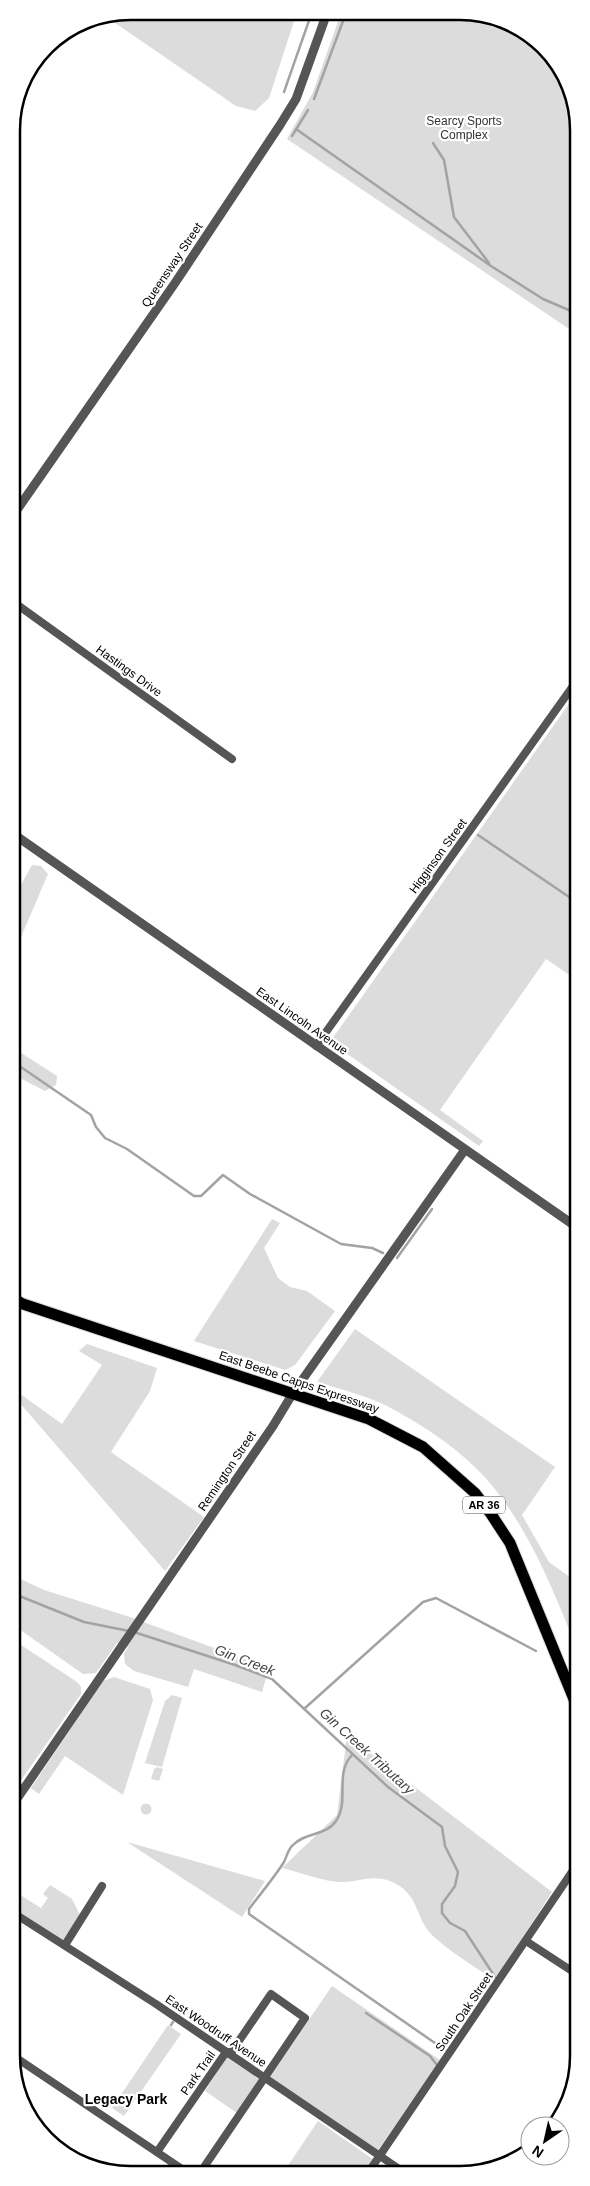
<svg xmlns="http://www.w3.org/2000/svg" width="590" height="2186" font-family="Arial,sans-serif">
	<rect width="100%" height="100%" fill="#fff"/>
	<g fill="#dcdcdc">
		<polygon points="130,11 297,12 269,98 255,111 236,106 105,16"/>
		<polygon points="341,13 483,14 549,51 578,114 578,335 287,139 313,92"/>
		<polygon points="578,691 578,981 546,959 440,1110 483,1141 479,1146 330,1042"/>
		<polygon points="32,865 41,866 48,874 12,958 12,901"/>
		<polygon points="12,1047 57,1076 56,1085 45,1091 16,1076 12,1083"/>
		<polygon points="272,1219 280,1223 264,1248 278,1278 290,1287 307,1291 335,1311 295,1365 285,1370 194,1341"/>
		<path d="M 355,1329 L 555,1467 L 522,1515 L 549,1562 L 578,1583 L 578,1652 C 553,1589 526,1519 478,1470 C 451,1443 419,1423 385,1405 C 365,1395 339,1389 317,1382 Z"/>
		<polygon points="87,1344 157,1368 150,1391 111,1452 204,1517 165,1571 12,1394 12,1388 62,1424 102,1365 79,1351"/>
		<polygon points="12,1575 44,1590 127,1616 269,1668 262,1692 194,1669 188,1687 134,1671 125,1664 124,1654 128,1647 117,1643 96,1673 83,1674 16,1627 20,1622 12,1616"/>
		<polygon points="12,1639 77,1682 81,1687 81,1694 13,1792"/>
		<polygon points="114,1677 150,1689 153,1700 123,1795 65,1756 39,1794 31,1788 103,1681"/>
		<polygon points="172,1695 182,1698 162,1767 145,1763 165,1701"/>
		<path d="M 347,1735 L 552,1892 L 499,1974 L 492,1979 C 473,1965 450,1952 433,1936 C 414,1918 421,1894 390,1881 C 373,1874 358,1882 341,1882 C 325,1882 299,1872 282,1868 L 337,1815 Z"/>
		<polygon points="157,1767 163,1769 159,1781 151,1779 154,1769"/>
		<circle cx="146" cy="1809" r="5.5"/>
		<polygon points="127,1842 265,1881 242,1917"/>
		<polygon points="50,1885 72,1899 80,1915 63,1941 12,1907 12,1892 14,1891 41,1908 48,1898 43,1894"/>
		<polygon points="332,1986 440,2060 378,2150 270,2077"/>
		<polygon points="168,2025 181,2034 124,2116 112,2108"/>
		<polygon points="227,2057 260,2079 237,2113 205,2091"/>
		<polygon points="318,2121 374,2160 364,2173 283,2173"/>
	</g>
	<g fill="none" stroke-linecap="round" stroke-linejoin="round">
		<g stroke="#a3a3a3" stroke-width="2.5">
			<polyline points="284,92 312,12"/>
			<polyline points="314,99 346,13"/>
			<polyline points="296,129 491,266 543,299 578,314"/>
			<polyline points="292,136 308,110"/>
			<polyline points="433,143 444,160 454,217 489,263"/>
			<polyline points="478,835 578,903"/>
			<polyline points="12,1061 91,1115 96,1127 105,1138 127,1149 194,1196 201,1196 223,1175 250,1194 341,1244 372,1248 383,1253"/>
			<polyline points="397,1258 432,1209"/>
			<polyline points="12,1593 84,1622 129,1631"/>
			<polyline points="134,1632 235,1665 272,1679 388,1787 442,1827 445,1846 458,1872 455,1886 442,1904 442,1913 450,1923 465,1931 495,1977"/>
			<polyline points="304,1709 423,1602 436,1598 536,1651"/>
			<path d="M 352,1755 C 334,1774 350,1800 336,1821 C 326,1836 305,1832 293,1845 C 288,1849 287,1856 284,1862 C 274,1878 261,1893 249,1909 L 249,1914 L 445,2050"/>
			<polyline points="366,2013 430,2056 437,2065"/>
			<polyline points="171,2025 173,2022"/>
		</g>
		<g stroke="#dbdbdb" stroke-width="13">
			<polyline id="primary" points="12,1298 23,1304 369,1419 423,1447 475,1493 491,1514 510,1543 578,1709"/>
		</g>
		<g stroke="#555" stroke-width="8">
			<polyline points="12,601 232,759"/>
			<polyline points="316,1046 578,679"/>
			<polyline points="12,1912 156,2004 405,2173"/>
			<polyline points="526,1941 578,1975"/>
			<polyline points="65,1945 102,1886"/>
			<polyline points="12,2055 188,2173"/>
			<polyline points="157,2152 224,2055 232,2051 271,1994 305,2018 200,2173"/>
			<polyline points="368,2173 578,1863"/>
		</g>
		<g stroke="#555" stroke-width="9">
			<polyline points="12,517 175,283 280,125 296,99 327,13"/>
			<polyline points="12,833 578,1228"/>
			<polyline points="12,1806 273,1426 293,1393 464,1151"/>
		</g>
		<use href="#primary" stroke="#000" stroke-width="11"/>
	</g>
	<g text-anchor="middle" stroke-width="4.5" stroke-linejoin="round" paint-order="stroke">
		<rect fill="#fff" stroke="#4c4c4c" stroke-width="1" x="463" y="1496.5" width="42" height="17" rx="4"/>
		<g font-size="11" font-weight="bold" fill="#000">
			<text x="484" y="1509">AR 36</text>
		</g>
		<g font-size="12" fill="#333" stroke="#fff">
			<text x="464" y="125">Searcy Sports<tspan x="464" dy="14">Complex</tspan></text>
		</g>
		<g font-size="12" fill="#000" stroke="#fff">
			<text transform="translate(172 265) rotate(-56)" y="4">Queensway Street</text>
			<text transform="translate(129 671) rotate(36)" y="4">Hastings Drive</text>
			<text transform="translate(438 856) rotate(-54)" y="4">Higginson Street</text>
			<text transform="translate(302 1021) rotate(35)" y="4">East Lincoln Avenue</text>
			<text transform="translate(299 1382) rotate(19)" y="4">East Beebe Capps Expressway</text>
			<text transform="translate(227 1471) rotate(-56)" y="4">Remington Street</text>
			<text transform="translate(464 2012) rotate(-56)" y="4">South Oak Street</text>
			<text transform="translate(216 2031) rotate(34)" y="4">East Woodruff Avenue</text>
			<text transform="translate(198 2073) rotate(-55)" y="4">Park Trail</text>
		</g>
		<g font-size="14" font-style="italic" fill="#444" stroke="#fff">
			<text transform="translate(245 1660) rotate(21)" y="5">Gin Creek</text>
			<text transform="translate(367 1751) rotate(42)" y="5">Gin Creek Tributary</text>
		</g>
		<g font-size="14" font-weight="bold" fill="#000" stroke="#fff">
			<text x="126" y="2104">Legacy Park</text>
		</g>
	</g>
	<path d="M0 0H590V2186H0ZM130 20H460A110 110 0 0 1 570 130V2056A110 110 0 0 1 460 2166H130A110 110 0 0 1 20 2056V130A110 110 0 0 1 130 20Z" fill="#fff" fill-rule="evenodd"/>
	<path fill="none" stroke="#000" stroke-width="2.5" d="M130 20H460A110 110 0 0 1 570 130V2056A110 110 0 0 1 460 2166H130A110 110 0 0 1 20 2056V130A110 110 0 0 1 130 20Z"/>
	<g transform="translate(545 2141) rotate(214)"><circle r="24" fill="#ffffff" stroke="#999999"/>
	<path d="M0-4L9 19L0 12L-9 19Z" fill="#000000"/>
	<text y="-8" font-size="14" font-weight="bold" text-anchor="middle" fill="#000000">N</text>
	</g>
</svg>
